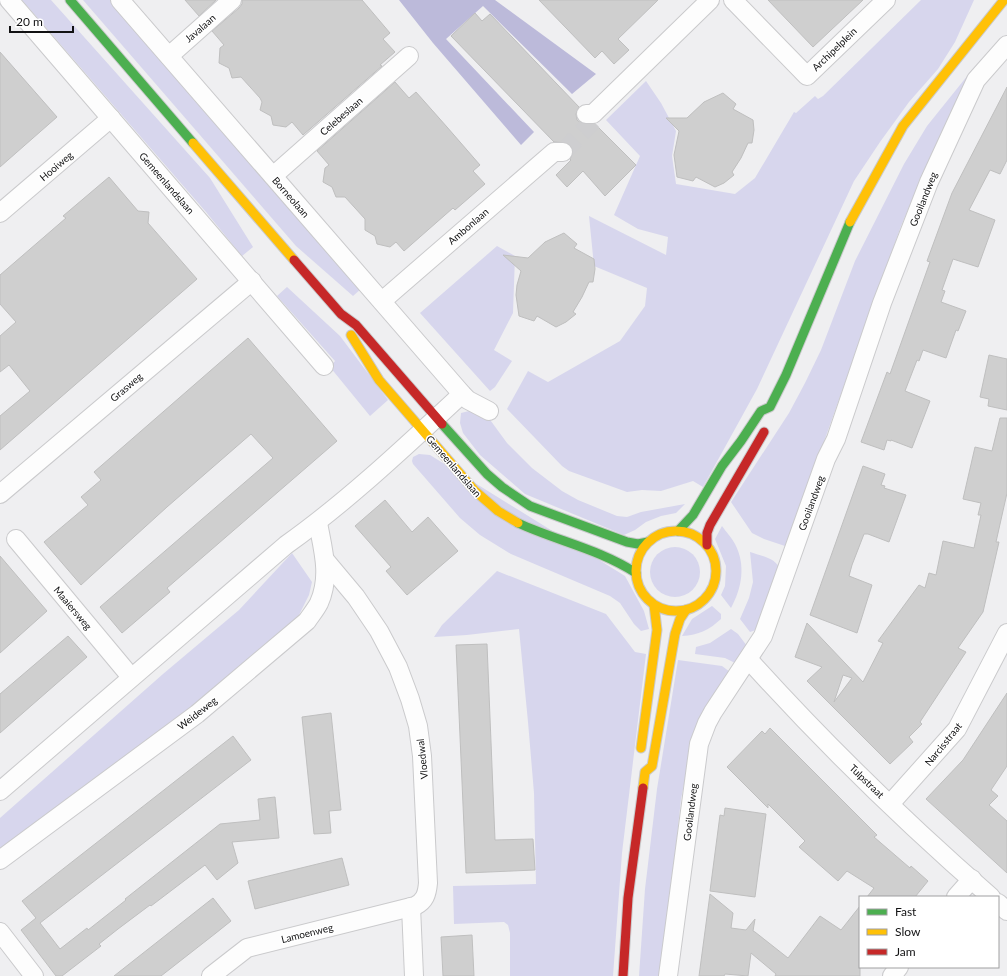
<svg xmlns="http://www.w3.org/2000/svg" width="1007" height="976" font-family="Lato,sans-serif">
	<rect width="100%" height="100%" fill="#efeff1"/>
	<g fill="#d7d6ed">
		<polygon points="22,0 51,0 210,178 253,247 242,256 206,212"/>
		<polygon points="83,0 111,0 362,288 353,296 296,246"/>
		<polygon points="921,0 974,0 955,42 938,69 909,102 880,142 854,181 757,389 703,487 693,481 661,491 642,490 627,492 569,471 562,466 507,409 528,371 548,382 620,341 645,306 647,288 594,266 589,216 666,255 668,237 638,229 614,215 640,156 606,120 646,81 661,103 676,131 672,156 676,184 735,194 755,178 794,112 796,113 815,96 818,99 823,96"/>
		<polygon points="976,65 938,140 901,226 791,534 788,547 764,539 752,533 731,502 789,413 805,383 821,350 855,261 904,164 927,126"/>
		<polygon points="497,246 515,256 513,313 494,350 512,361 495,387 490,391 420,313"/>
		<polygon points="287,287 340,336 388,400 370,416 330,367 335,361 277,296"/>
		<polygon points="469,411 479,416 488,417 507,443 532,468 562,491 578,500 617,516 627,517 641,512 685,504 676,513 661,516 646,522 635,530 624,535 525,494 480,455 463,433 460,423 461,413"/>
		<polygon points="419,454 430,455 625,576 644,611 649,629 641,631 634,624 620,603 610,596 511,554 480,535 460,518 413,464 412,461 413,457"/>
		<path d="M 722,526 C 726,532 732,538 735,544 C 746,565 742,588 731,608 L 721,595 L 725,586 L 726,566 L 715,539 Z"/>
		<circle cx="675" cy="572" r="25"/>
		<path d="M 750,552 C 761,556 777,558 780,570 L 756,630 L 750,632 L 740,619 L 749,598 L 753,582 Z"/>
		<polygon points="292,553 312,582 309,595 297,619 182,718 0,855 0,818 163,674 239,610"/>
		<polygon points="497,571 606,614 635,652 646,654 622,853 613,976 510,976 510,933 508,925 504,922 454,924 453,886 536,884 534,793 528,722 519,629 467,635 434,637 442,625"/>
		<path d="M 712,606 L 721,614 L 721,619 C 709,630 699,635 682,636 L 692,619 Z"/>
		<polygon points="731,629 738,634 747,646 735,663 725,658 695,654 696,647 710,643"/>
		<polygon points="678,660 722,666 730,672 705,707 696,726 681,799 662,976 639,976 645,889 657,789"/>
	</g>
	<polygon fill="#bcbada" points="399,0 495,0 596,74 572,94 483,6 446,39 534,132 521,145 433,43"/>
	<g fill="#cfcfcf" stroke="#bfbfbf" fill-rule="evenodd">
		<polygon points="185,0 216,0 199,16"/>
		<polygon points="242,0 362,0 390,33 383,39 395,52 380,65 382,66 303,135 292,122 286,127 273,125 271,116 260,110 262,102 260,98 241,77 232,78 229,68 219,63 220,48 224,45 212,31 239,8 242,4"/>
		<polygon points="539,0 658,0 618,39 629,50 614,64 602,51 595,58"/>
		<polygon points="768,0 863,0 813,47"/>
		<polygon points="475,13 482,21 490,14 579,107 576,114 577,120 581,123 586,124 595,124 636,165 605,196 583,171 567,187 556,175 571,160 570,159 573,152 572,146 568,143 554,142 451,36"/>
		<polygon points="0,52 57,117 0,167"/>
		<polygon points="395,82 409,98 416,92 447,127 480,165 473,171 485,184 455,210 453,208 404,251 396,242 390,247 377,244 375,236 365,230 365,219 345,197 336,197 332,187 323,182 325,168 329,165 317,151"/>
		<polygon points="1007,87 1007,160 1000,174 990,170 969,210 995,220 978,267 953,259 942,290 945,291 941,302 966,311 958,331 956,330 946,358 923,350 919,361 917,360 905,391 930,401 912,448 891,440 891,441 887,440 884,450 861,442 887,372 890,374 930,262 927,261 952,193"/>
		<polygon points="723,93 736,104 733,109 753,120 754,130 752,143 748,143 741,158 732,172 734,175 724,183 715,187 696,177 693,181 677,177 674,155 679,131 666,118 687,118 704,102"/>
		<polygon points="109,177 138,211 149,212 148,223 197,279 0,450 0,416 30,391 9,365 0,372 0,336 16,322 0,304 0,275 66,218 63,216"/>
		<polygon points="564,233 577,244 574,248 594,259 595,269 593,282 589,282 582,297 573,312 576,314 566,322 556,327 537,316 534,321 519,316 516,295 517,285 521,271 503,255 528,258 545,242"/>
		<polygon points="248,338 337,441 167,588 170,592 122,633 100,607 273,458 251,434 167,507 81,585 44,542 88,505 81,497 101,480 94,472"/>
		<polygon points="989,355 1007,359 1007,410 988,406 989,399 980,397"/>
		<path d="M 1000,418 L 1007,418 L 1007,493 L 996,542 L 999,542 L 983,612 L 958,648 L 966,652 L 920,722 L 922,724 L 909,737 L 913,742 L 890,764 L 807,681 L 822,667 L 795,657 L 807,623 L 863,682 L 883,643 L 878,641 L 919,585 L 925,588 L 929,573 L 936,575 L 943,541 L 974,548 L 981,515 L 978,515 L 981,503 L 963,499 L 975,447 L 992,451 ZM 843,675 L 852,678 L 834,702 Z"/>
		<polygon points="863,466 885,474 881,485 885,486 884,488 906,495 889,542 868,534 864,534 852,565 849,576 872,585 857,633 810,615"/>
		<polygon points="385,500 412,532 428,517 458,551 407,595 386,571 391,567 355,526"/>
		<polygon points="0,556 47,611 0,653"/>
		<polygon points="68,636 87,657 0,733 0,694"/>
		<polygon points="487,644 495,840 533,839 535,870 466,873 456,645"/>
		<polygon points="1007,693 1007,766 991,790 998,796 989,805 1007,821 1007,873 926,799 963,760"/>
		<polygon points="331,713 341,810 329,811 331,833 314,834 302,717"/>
		<polygon points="770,728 877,835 874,837 910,868 911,866 928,881 915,897 867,897 874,888 847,871 838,881 799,847 805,841 768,804 768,808 727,767 762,731 765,734"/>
		<polygon points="233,736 251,760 40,923 60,949 87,928 88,930 126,900 125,899 220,824 260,820 258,799 275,797 279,838 232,842 238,863 217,880 205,865 151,906 150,905 118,929 99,944 101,946 62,976 56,976 21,930 36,918 22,901"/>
		<polygon points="725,808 766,814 755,897 710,891 720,815 724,816"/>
		<polygon points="342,858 349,885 255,909 248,881"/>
		<polygon points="710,894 733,913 731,928 746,930 755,919 753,931 755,932 788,958 820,916 841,930 860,906 860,976 775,976 776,974 751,953 748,976 725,974 724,976 699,976"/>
		<polygon points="213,898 231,921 216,933 161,976 114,976"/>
		<polygon points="472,935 474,976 443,976 441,937"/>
	</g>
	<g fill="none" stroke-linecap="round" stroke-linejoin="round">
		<polyline stroke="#ceced0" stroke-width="18" stroke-dasharray="18 9" stroke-linecap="butt" points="563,152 593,121"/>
		<g stroke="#cacacc" stroke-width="20">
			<g id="street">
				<polyline points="9,0 324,366"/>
				<polyline points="120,0 462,394 468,400 489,411"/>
				<polyline points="733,0 807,76 886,0"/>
				<polyline points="169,56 232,0"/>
				<polyline points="586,114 593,114 710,0"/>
				<polyline points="273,176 409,56"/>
				<polyline points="0,213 111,118"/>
				<polyline points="382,301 554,152 563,152"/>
				<polyline points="0,494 252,281"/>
				<polyline points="16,539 131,677"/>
				<path d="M 749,660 C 824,743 906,823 991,897"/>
				<path d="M 0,791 L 286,545 C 348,501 406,446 462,394"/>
				<polyline points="890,804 957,729 1007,633"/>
				<path d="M 0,860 L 197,714 L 307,621 C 311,615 316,609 319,603 C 331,576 323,550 318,523"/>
				<polyline points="956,897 972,879"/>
				<polyline points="998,903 1007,911"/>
				<polyline points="411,907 414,976"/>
				<polyline points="0,932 34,976"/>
				<path d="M 211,976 L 247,948 L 415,906 C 425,901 427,894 428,883 L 422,756 L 418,726 L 410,699 L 398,667 L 379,631 L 356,597 L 325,560"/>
				<polyline points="668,976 699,744 707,723 713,712 763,636 826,459 836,439 882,303 929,182 976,80 1007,45"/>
				<polyline points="892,976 899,967"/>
			</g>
		</g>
		<g stroke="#cacacc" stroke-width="11">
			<g id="fast">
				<polyline points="70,0 193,143"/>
				<polyline points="442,424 487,474 502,487 530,506 627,542 638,544 648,542"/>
				<path d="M 518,523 C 557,541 599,549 636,573"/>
				<polyline points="678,531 693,515 722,466 741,441 761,411 770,407 786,375 850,222"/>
			</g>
		</g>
		<g stroke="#cacacc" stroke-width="11">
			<g id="slow">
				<polyline points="193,143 294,260"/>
				<polyline points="850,222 903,126 1004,0"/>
				<polyline points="351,335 379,380 475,491 498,511 518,523"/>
				<circle cx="676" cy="571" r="40"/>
				<polyline points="641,748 657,630 654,605"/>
				<polyline points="643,788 645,772 652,766 675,634 680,619 686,610"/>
			</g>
		</g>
		<g stroke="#cacacc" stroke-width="11">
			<g id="jam">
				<polyline points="294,260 341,314 356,325 442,424"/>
				<polyline points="707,545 707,533 710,525 764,432"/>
				<polyline points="623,976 628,898 643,788"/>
			</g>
		</g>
		<use href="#street" stroke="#fdfdfd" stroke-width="18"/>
		<use href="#fast" stroke="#4caf50" stroke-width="9"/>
		<use href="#slow" stroke="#ffc107" stroke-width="9"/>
		<use href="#jam" stroke="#c62828" stroke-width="9"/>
	</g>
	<g text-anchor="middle" stroke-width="3" stroke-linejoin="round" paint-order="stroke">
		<g font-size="10" fill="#121213" stroke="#fff">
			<text transform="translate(200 28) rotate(-41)" y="4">Javalaan</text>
			<text transform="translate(834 49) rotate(-44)" y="4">Archipelplein</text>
			<text transform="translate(341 116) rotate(-41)" y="4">Celebeslaan</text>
			<text transform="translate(56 166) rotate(-40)" y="4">Hooiweg</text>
			<text transform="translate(167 183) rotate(49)" y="4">Gemeenlandslaan</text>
			<text transform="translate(291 197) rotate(49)" y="4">Borneolaan</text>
			<text transform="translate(923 199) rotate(-68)" y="4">Gooilandweg</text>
			<text transform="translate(468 226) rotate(-41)" y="4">Ambonlaan</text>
			<text transform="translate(126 387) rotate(-40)" y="4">Grasweg</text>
			<text transform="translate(454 466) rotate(49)" y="4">Gemeenlandslaan</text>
			<text transform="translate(811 503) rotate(-70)" y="4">Gooilandweg</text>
			<text transform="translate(73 608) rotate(50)" y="4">Maaiersweg</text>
			<text transform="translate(197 713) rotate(-38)" y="4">Weideweg</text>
			<text transform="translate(943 744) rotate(-51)" y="4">Narcisstraat</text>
			<text transform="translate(422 759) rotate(-96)" y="4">Vloedwal</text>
			<text transform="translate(867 781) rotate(44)" y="4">Tulpstraat</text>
			<text transform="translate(690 812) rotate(-83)" y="4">Gooilandweg</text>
			<text transform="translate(307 933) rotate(-14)" y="4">Lamoenweg</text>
		</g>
	</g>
	<rect x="859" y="896" width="140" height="72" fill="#ffffff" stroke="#a0a0a1"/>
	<rect x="867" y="909" width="20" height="6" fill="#4caf50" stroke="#a0a0a1"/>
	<text x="895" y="916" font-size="12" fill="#121213">Fast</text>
	<rect x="867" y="929" width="20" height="6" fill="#ffc107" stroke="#a0a0a1"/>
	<text x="895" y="936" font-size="12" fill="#121213">Slow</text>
	<rect x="867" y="949" width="20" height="6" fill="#c62828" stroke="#a0a0a1"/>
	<text x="895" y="956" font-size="12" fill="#121213">Jam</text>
	<path d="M10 26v6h63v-6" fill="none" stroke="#121213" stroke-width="2"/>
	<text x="16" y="26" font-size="12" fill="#121213" stroke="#ffffff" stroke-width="3" paint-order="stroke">20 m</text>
</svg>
